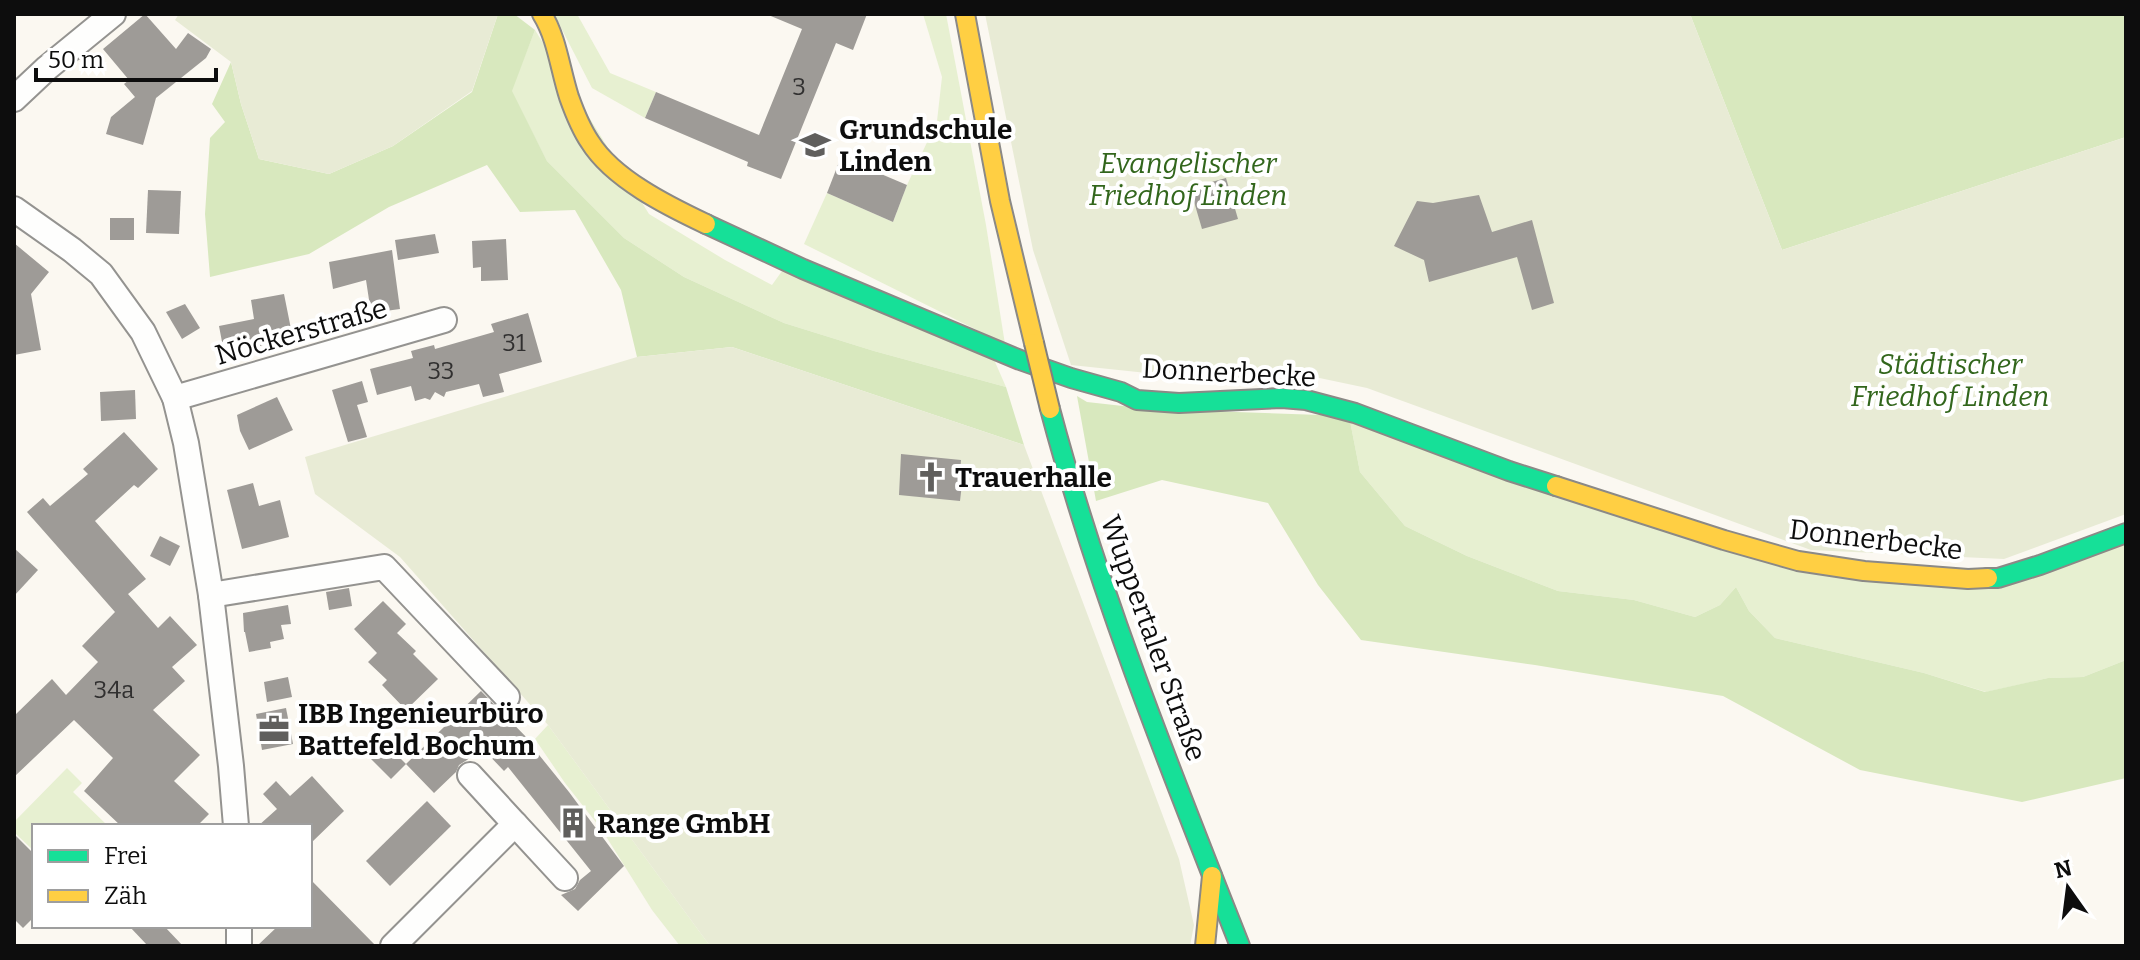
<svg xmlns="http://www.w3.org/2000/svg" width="2140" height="960" font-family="Bitter,serif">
	<rect width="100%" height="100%" fill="#fbf8f1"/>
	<g fill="#e7f0d1">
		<polygon points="554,14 577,14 610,73 656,92 645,118 592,88"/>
		<polygon points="923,14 946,14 986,225 1005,344 804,244 827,193 893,222 907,185 937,121 942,77"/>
		<polygon points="535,30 649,214 725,260 772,285 782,271 992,355 1006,387 874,351 784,323 684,277 624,238 547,161 511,91"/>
		<polygon points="1349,416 1793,570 1995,589 2126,542 2126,660 2083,677 2048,678 1986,692 1924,673 1775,638 1749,611 1736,587 1720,605 1695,617 1634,600 1558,591 1467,556 1405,526 1360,472"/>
		<polygon points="548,725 710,946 680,946 652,910 602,830 565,783 535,739"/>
		<polygon points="67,768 82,783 73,792 108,826 34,826 34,851 14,832 14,822"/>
	</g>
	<g fill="#d8e8be">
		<polygon points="498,14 514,14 535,30 512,91 547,161 624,238 684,277 784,323 874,351 1006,387 1024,445 732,347 637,357 621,290 575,210 520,212 487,165 389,207 309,254 210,277 205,214 210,138 225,122 212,104 231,62 241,104 259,159 329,174 393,146 472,92"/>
		<polygon points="1690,14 2126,14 2126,137 1782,250"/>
		<polygon points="1077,396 1087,402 1150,409 1349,416 1360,472 1405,526 1467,556 1558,591 1634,600 1695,617 1720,605 1736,587 1749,611 1775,638 1924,673 1985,692 2048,678 2083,677 2126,660 2126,778 2022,802 1860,770 1723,696 1535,665 1361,640 1318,585 1268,503 1162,480 1096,501"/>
	</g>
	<g fill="#e8ebd5">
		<polygon points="179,14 498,14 472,91 393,146 329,174 259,159 241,104 231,62 175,20"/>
		<polygon points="985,14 1690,14 1782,250 2126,137 2126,514 2004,559 1811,550 1367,388 1291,372 1223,381 1071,365 1033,250"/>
		<polygon points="732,347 1024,445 1179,859 1194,925 1190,946 710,946 548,725 400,557 315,494 305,457 637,357"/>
	</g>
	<g fill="#9e9b97">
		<polygon points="145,14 176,49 188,33 211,49 206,58 156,98 143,145 106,134 111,117 135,97 124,84 129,80 103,49"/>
		<polygon points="766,14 867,14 853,50 836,43 781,179 747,166 748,162 645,118 656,92 759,135 802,29"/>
		<polygon points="841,157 907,185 893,222 827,193"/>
		<polygon points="1226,178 1238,219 1202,229 1190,188"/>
		<polygon points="148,190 181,191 179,234 146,233"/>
		<polygon points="1479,195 1492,232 1532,220 1554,303 1532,310 1517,257 1429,282 1424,260 1394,246 1417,201 1433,203"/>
		<rect x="110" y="218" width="24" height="22"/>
		<polygon points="435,234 439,253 398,260 395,240"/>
		<polygon points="506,239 508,280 481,281 481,267 473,268 472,241"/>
		<polygon points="14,243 49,272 31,294 41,350 14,355"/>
		<polygon points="392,250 400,309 371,313 366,280 333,289 329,262"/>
		<polygon points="284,294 293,339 260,346 259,339 223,347 219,326 254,319 251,300"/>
		<polygon points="185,304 200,328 182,339 166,312"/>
		<polygon points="528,313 542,362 499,374 504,392 483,397 479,384 446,392 444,397 435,392 430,400 425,398 415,401 411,386 377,395 370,369 413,358 411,351 434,345 435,349 494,332 491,324"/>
		<polygon points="362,381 368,402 357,405 367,437 348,442 332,390"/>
		<polygon points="135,390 136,419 101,421 100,392"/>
		<polygon points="277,397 293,430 249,450 240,431 237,415"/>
		<polygon points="124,432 158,469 138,488 134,485 95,521 146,579 128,594 158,628 170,616 197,645 172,667 185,681 153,710 200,755 174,781 209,814 197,826 121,826 84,791 113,758 74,720 14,777 14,716 52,679 66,695 98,662 82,646 115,612 27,512 43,498 50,506 88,474 83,469"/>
		<polygon points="901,454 961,460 960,472 963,475 960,501 899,495"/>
		<polygon points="253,483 259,506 280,500 289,537 242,549 227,490"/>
		<polygon points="160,536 180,546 170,566 150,556"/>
		<polygon points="14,548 38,570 14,596"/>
		<polygon points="349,588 352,606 329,610 326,592"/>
		<polygon points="383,601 406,624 397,633 416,651 413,654 438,679 406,710 382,685 387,680 368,662 377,653 354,629"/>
		<polygon points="288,605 291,624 281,625 284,639 270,642 271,648 249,652 245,632 244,632 243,613"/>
		<polygon points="288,677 292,697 267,702 264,682"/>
		<polygon points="481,691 532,743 531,745 569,792 624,866 578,911 561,895 575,889 580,880 591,871 508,767 504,771 481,747 467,760 459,765 456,772 434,793 406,764"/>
		<polygon points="286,708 293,744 262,750 256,714"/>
		<polygon points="383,741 406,764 391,779 368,756"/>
		<polygon points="312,776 344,811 310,844 310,826 258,826 277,809 263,794 276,781 290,796"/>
		<polygon points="427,801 451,826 390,886 366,861"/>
		<polygon points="14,834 34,854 34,917 23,928 14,919"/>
		<polygon points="310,879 376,946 257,946 278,926 310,926"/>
		<polygon points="129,926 164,926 183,946 148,946"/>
	</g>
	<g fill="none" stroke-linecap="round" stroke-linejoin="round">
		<g stroke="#949390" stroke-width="28">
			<g id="street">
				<polyline points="14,99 47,68 113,14"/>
				<polyline points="14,209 72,250 101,274 143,332 175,398 186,443 211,595 231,766 236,826"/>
				<polyline points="175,398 444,320"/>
				<polyline points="211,595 384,567 507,697"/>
				<polyline points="515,824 565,878"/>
				<polyline points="239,926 239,946"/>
				<polyline points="393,946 515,824 470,775"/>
			</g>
		</g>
		<g stroke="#8b8986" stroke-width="22">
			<g id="fast">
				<polyline points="706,224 803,269 1020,360 1071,378 1121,392 1137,400 1179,403 1282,398 1306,400 1355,413 1509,471 1556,486"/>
				<path d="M 1050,409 C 1099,593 1170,769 1240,946"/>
				<polyline points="1988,578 1998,578 2040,565 2126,533"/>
			</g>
		</g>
		<g stroke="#8b8986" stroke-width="22">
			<g id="slow">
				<path d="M 542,14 C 557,38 560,69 569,97 C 574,111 581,129 590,142 C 613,179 668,206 706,224"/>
				<polyline points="965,14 1000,201 1034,343"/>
				<polyline points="1556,486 1724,540 1798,561 1864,571 1968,579 1988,578"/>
				<polyline points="1205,946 1212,876"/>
			</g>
		</g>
		<use href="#street" stroke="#fefefd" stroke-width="24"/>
		<use href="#fast" stroke="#16e098" stroke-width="18"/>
		<use href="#slow" stroke="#ffcf43" stroke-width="18"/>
		<g stroke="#81807d" stroke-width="22" stroke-linecap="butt">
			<polyline id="slow-bridge" points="1034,343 1050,409"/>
		</g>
		<use href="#slow-bridge" stroke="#ffcf43" stroke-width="18"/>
	</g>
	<defs>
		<g id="school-bare" transform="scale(2.4)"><path d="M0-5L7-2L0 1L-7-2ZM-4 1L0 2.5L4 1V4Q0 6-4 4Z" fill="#605f5d" stroke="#fff" stroke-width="2.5" paint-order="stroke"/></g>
		<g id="church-bare" transform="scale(2.4)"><path d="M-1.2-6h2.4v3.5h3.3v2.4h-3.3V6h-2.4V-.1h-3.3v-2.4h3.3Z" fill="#605f5d" stroke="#fff" stroke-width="2.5" paint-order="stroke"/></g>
		<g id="office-bare" transform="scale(2.4)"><path d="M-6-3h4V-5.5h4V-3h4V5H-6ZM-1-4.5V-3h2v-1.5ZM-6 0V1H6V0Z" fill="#605f5d" stroke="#fff" stroke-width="2.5" paint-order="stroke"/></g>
		<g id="building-bare" transform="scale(2.4)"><path d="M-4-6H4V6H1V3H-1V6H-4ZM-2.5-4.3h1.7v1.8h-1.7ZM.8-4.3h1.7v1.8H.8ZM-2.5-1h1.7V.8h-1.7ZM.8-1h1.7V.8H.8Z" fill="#605f5d" stroke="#fff" stroke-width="2.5" paint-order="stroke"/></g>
	</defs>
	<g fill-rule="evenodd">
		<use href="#school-bare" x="815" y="145"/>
		<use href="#church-bare" x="931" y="477"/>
		<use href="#office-bare" x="274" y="729"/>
		<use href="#building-bare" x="573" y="823"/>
	</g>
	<g text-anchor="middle" stroke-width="8" stroke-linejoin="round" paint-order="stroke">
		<g font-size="24" fill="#313030">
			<text x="799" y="95">3</text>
			<text x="514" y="351">31</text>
			<text x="441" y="379">33</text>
			<text x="114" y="698">34a</text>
		</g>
		<g font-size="28" font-weight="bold" fill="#0d0d0d" stroke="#fff" text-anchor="start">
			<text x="839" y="139">Grundschule<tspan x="839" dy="32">Linden</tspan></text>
			<text x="955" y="487">Trauerhalle</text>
			<text x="298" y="723">IBB Ingenieurbüro<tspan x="298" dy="32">Battefeld Bochum</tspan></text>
			<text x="597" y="833">Range GmbH</text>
		</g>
		<g font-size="28" font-style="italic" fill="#32661c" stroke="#fff">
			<text x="1188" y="173">Evangelischer<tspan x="1188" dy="32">Friedhof Linden</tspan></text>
			<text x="1950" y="374">Städtischer<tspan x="1950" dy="32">Friedhof Linden</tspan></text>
		</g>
		<g font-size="28" fill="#0d0d0d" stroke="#fff">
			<text transform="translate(301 331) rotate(-16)" y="10">Nöckerstraße</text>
			<text transform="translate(1229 372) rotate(3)" y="10">Donnerbecke</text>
			<text transform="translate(1876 539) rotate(7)" y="10">Donnerbecke</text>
			<text transform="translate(1154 638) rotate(70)" y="10">Wuppertaler Straße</text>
		</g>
	</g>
	<rect width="2140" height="960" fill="none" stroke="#0d0d0d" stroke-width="32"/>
	<rect x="32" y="824" width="280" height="104" fill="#ffffff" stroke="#9e9e9e" stroke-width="2"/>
	<rect x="48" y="850" width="40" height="12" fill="#16e098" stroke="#9e9e9e" stroke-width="2"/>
	<text x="104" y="864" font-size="24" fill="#0d0d0d">Frei</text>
	<rect x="48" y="890" width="40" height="12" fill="#ffcf43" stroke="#9e9e9e" stroke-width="2"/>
	<text x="104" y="904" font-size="24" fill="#0d0d0d">Zäh</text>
	<g transform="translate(2068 888) rotate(346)" stroke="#ffffff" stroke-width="6" paint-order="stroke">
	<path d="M0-6L14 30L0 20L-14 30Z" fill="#0d0d0d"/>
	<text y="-12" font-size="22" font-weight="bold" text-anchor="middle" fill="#0d0d0d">N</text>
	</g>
	<path d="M36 68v12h180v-12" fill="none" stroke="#0d0d0d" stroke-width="4"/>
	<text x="48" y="68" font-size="24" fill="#0d0d0d" stroke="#ffffff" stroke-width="6" paint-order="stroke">50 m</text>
</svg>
